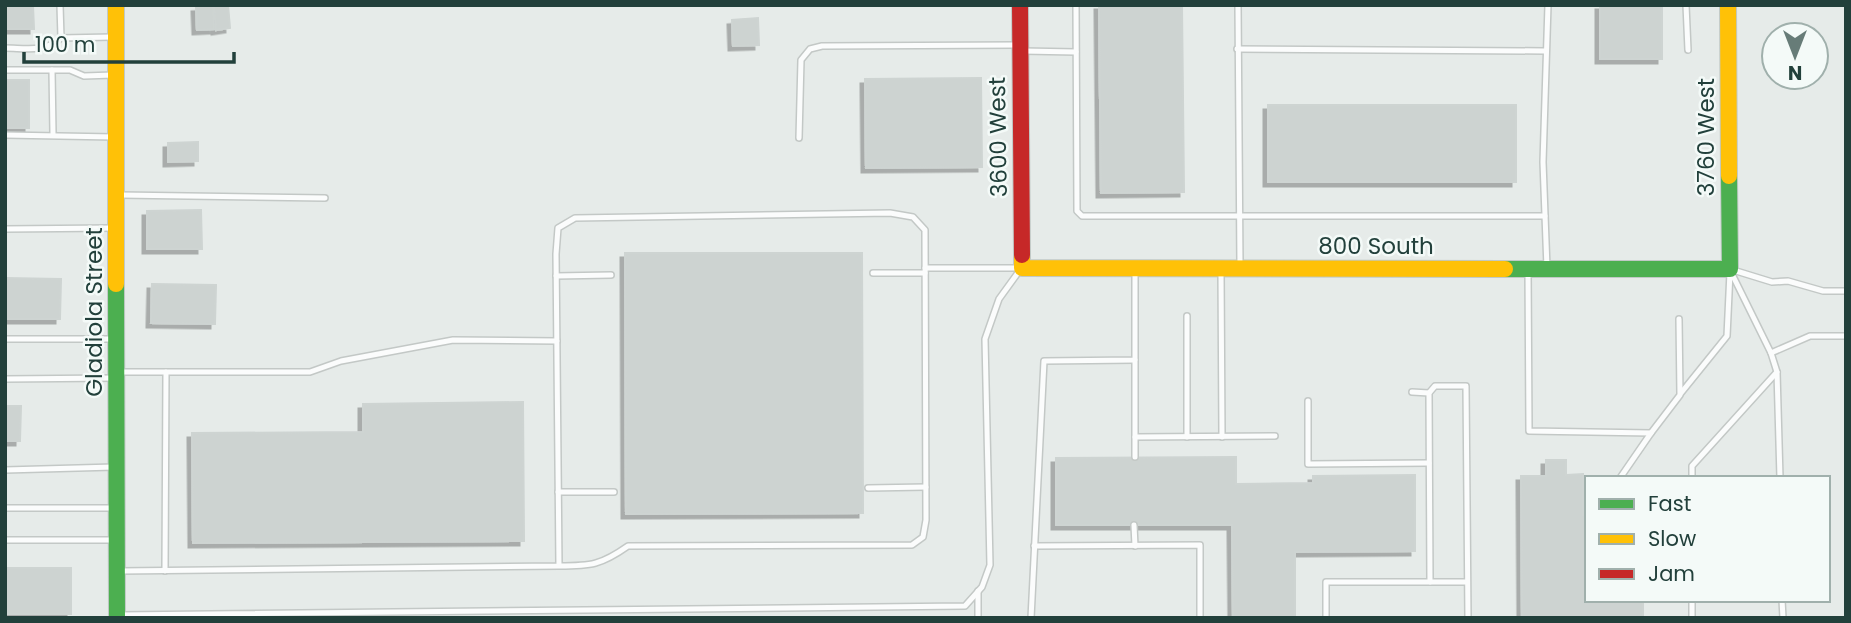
<svg xmlns="http://www.w3.org/2000/svg" width="1851" height="623" font-family="Poppins,sans-serif">
	<defs>
		<filter id="shadow"><feDropShadow dx="-4.5" dy="4.5" stdDeviation="0" flood-color="#0004"/></filter>
	</defs>
	<rect width="100%" height="100%" fill="#e6ebe9"/>
	<g fill="#cdd3d1" stroke="#ced4d2" stroke-width="2" filter="url(#shadow)">
		<polygon points="5,5 33,5 34,29 5,29"/>
		<polygon points="228,5 230,28 216,30 214,6"/>
		<polygon points="1099,5 1182,5 1184,192 1101,193"/>
		<rect x="1600" y="5" width="62" height="54"/>
		<polygon points="213,6 214,29 197,30 196,7"/>
		<polygon points="758,18 759,45 733,46 732,20"/>
		<polygon points="981,78 982,167 866,168 865,79"/>
		<rect x="5" y="80" width="24" height="48"/>
		<rect x="1268" y="105" width="248" height="77"/>
		<polygon points="198,142 198,161 168,162 168,143"/>
		<polygon points="201,210 202,249 147,249 147,211"/>
		<polygon points="625,253 862,253 863,513 626,514"/>
		<polygon points="5,278 61,279 60,319 5,319"/>
		<polygon points="152,284 216,285 215,324 151,323"/>
		<polygon points="523,402 524,541 193,543 192,433 363,432 363,404"/>
		<polygon points="5,406 21,406 20,441 5,441"/>
		<polygon points="1236,457 1236,484 1313,483 1313,476 1415,475 1415,551 1295,552 1295,618 1233,618 1232,525 1056,525 1056,458"/>
		<polygon points="1546,460 1566,460 1566,475 1583,474 1583,515 1587,515 1587,600 1643,600 1643,618 1522,618 1521,476 1546,476"/>
		<rect x="5" y="568" width="66" height="46"/>
	</g>
	<g fill="none" stroke-linecap="round" stroke-linejoin="round">
		<g stroke="#c3c8c6" stroke-width="8">
			<g id="lane">
				<polyline points="60,5 61,38 112,37"/>
				<polyline points="1076,5 1077,211 1082,216 1545,216"/>
				<polyline points="1238,5 1240,265"/>
				<polyline points="1686,5 1688,50"/>
				<path d="M 5,48 C 25,48 45,53 61,38"/>
				<polyline points="1237,49 1545,51"/>
				<polyline points="1023,51 1076,52"/>
				<polyline points="5,70 70,70 84,76 113,75"/>
				<polyline points="52,70 53,134"/>
				<polyline points="5,135 114,137"/>
				<polyline points="799,138 801,60 810,49 822,46 1017,45"/>
				<polyline points="120,195 325,198"/>
				<polyline points="5,229 113,228"/>
				<polyline points="925,268 1019,268"/>
				<polyline points="1547,268 1543,162 1548,5"/>
				<polyline points="1528,270 1529,431 1651,433 1680,395 1679,319"/>
				<polyline points="1733,270 1772,282 1788,281 1823,291 1846,291"/>
				<polyline points="1221,272 1222,437"/>
				<polyline points="1731,272 1771,353 1777,372 1780,478"/>
				<polyline points="873,273 925,273"/>
				<polyline points="556,276 611,275"/>
				<polyline points="5,339 114,339"/>
				<polyline points="1771,353 1810,336 1846,336"/>
				<polyline points="1135,360 1135,437 1275,436"/>
				<polyline points="120,372 310,372 341,361 453,340 557,341"/>
				<polyline points="5,379 114,378"/>
				<polyline points="1412,392 1429,393"/>
				<polyline points="1681,393 1727,336 1730,272"/>
				<polyline points="1308,401 1308,464 1429,463"/>
				<polyline points="1187,437 1187,316"/>
				<polyline points="1135,457 1135,437"/>
				<polyline points="5,470 114,467"/>
				<polyline points="1620,478 1651,433"/>
				<polyline points="1692,478 1692,466 1777,372"/>
				<polyline points="868,488 926,487"/>
				<polyline points="558,492 614,492"/>
				<polyline points="5,508 114,508"/>
				<polyline points="1134,525 1135,546"/>
				<polyline points="5,540 114,540"/>
				<polyline points="1034,546 1200,545 1200,618"/>
				<path d="M 120,571 L 559,566 C 591,566 601,565 628,546 L 912,545 L 923,537 L 926,520 L 925,230 L 913,217 L 890,213 L 575,218 L 558,228 L 556,254 L 559,566"/>
				<polyline points="165,571 166,372"/>
				<polyline points="1467,582 1430,582 1429,393 1435,386 1466,386 1468,618"/>
				<polyline points="978,591 978,618"/>
				<polyline points="1692,600 1692,618"/>
				<polyline points="1782,600 1783,618"/>
				<polyline points="120,615 965,606 982,587 990,565 985,339 999,299 1020,270"/>
				<polyline points="1031,618 1044,361 1135,360 1135,271"/>
				<polyline points="1326,618 1326,582 1430,582"/>
			</g>
		</g>
		<g stroke="#c1c9c6" stroke-width="18">
			<g id="fast">
				<polyline points="1505,269 1730,269 1729,176"/>
				<polyline points="116,284 117,618"/>
			</g>
		</g>
		<g stroke="#c1c9c6" stroke-width="18">
			<g id="slow">
				<polyline points="116,5 116,284"/>
				<polyline points="1728,5 1729,176"/>
				<polyline points="1022,255 1022,268 1505,269"/>
			</g>
		</g>
		<g stroke="#c1c9c6" stroke-width="18">
			<polyline id="jam" points="1020,5 1022,255"/>
		</g>
		<use href="#lane" stroke="#fbfcfc" stroke-width="5"/>
		<use href="#fast" stroke="#4caf50" stroke-width="16"/>
		<use href="#slow" stroke="#ffc107" stroke-width="16"/>
		<use href="#jam" stroke="#c62828" stroke-width="16"/>
	</g>
	<g text-anchor="middle" stroke-width="5" stroke-linejoin="round" paint-order="stroke">
		<g font-size="23" fill="#22403b" stroke="#f4faf8">
			<text transform="translate(998 137) rotate(-91)" y="8">3600 West</text>
			<text transform="translate(1706 137) rotate(-90)" y="8">3760 West</text>
			<text x="1376" y="254">800 South</text>
			<text transform="translate(94 312) rotate(-90)" y="8">Gladiola Street</text>
		</g>
	</g>
	<rect width="1851" height="623" fill="none" stroke="#22403b" stroke-width="14"/>
	<rect x="1585" y="476" width="245" height="126" fill="#f4faf8" stroke="#a0b0ac" stroke-width="2"/>
	<rect x="1599" y="499" width="35" height="10" fill="#4caf50" stroke="#a0b0ac" stroke-width="2"/>
	<text x="1648" y="511" font-size="21" fill="#22403b">Fast</text>
	<rect x="1599" y="534" width="35" height="10" fill="#ffc107" stroke="#a0b0ac" stroke-width="2"/>
	<text x="1648" y="546" font-size="21" fill="#22403b">Slow</text>
	<rect x="1599" y="569" width="35" height="10" fill="#c62828" stroke="#a0b0ac" stroke-width="2"/>
	<text x="1648" y="581" font-size="21" fill="#22403b">Jam</text>
	<g transform="translate(1795 56) rotate(180)"><circle r="33" fill="#f4faf8" stroke="#a0b0ac" stroke-width="2"/>
	<path d="M0-5L12 26L0 18L-12 26Z" fill="#677c78"/>
	<text y="-10" font-size="19" font-weight="bold" text-anchor="middle" fill="#22403b">N</text>
	</g>
	<path d="M24 52v10h210v-10" fill="none" stroke="#22403b" stroke-width="3.5"/>
	<text x="35" y="52" font-size="21" fill="#22403b" stroke="#f4faf8" stroke-width="5" paint-order="stroke">100 m</text>
</svg>
